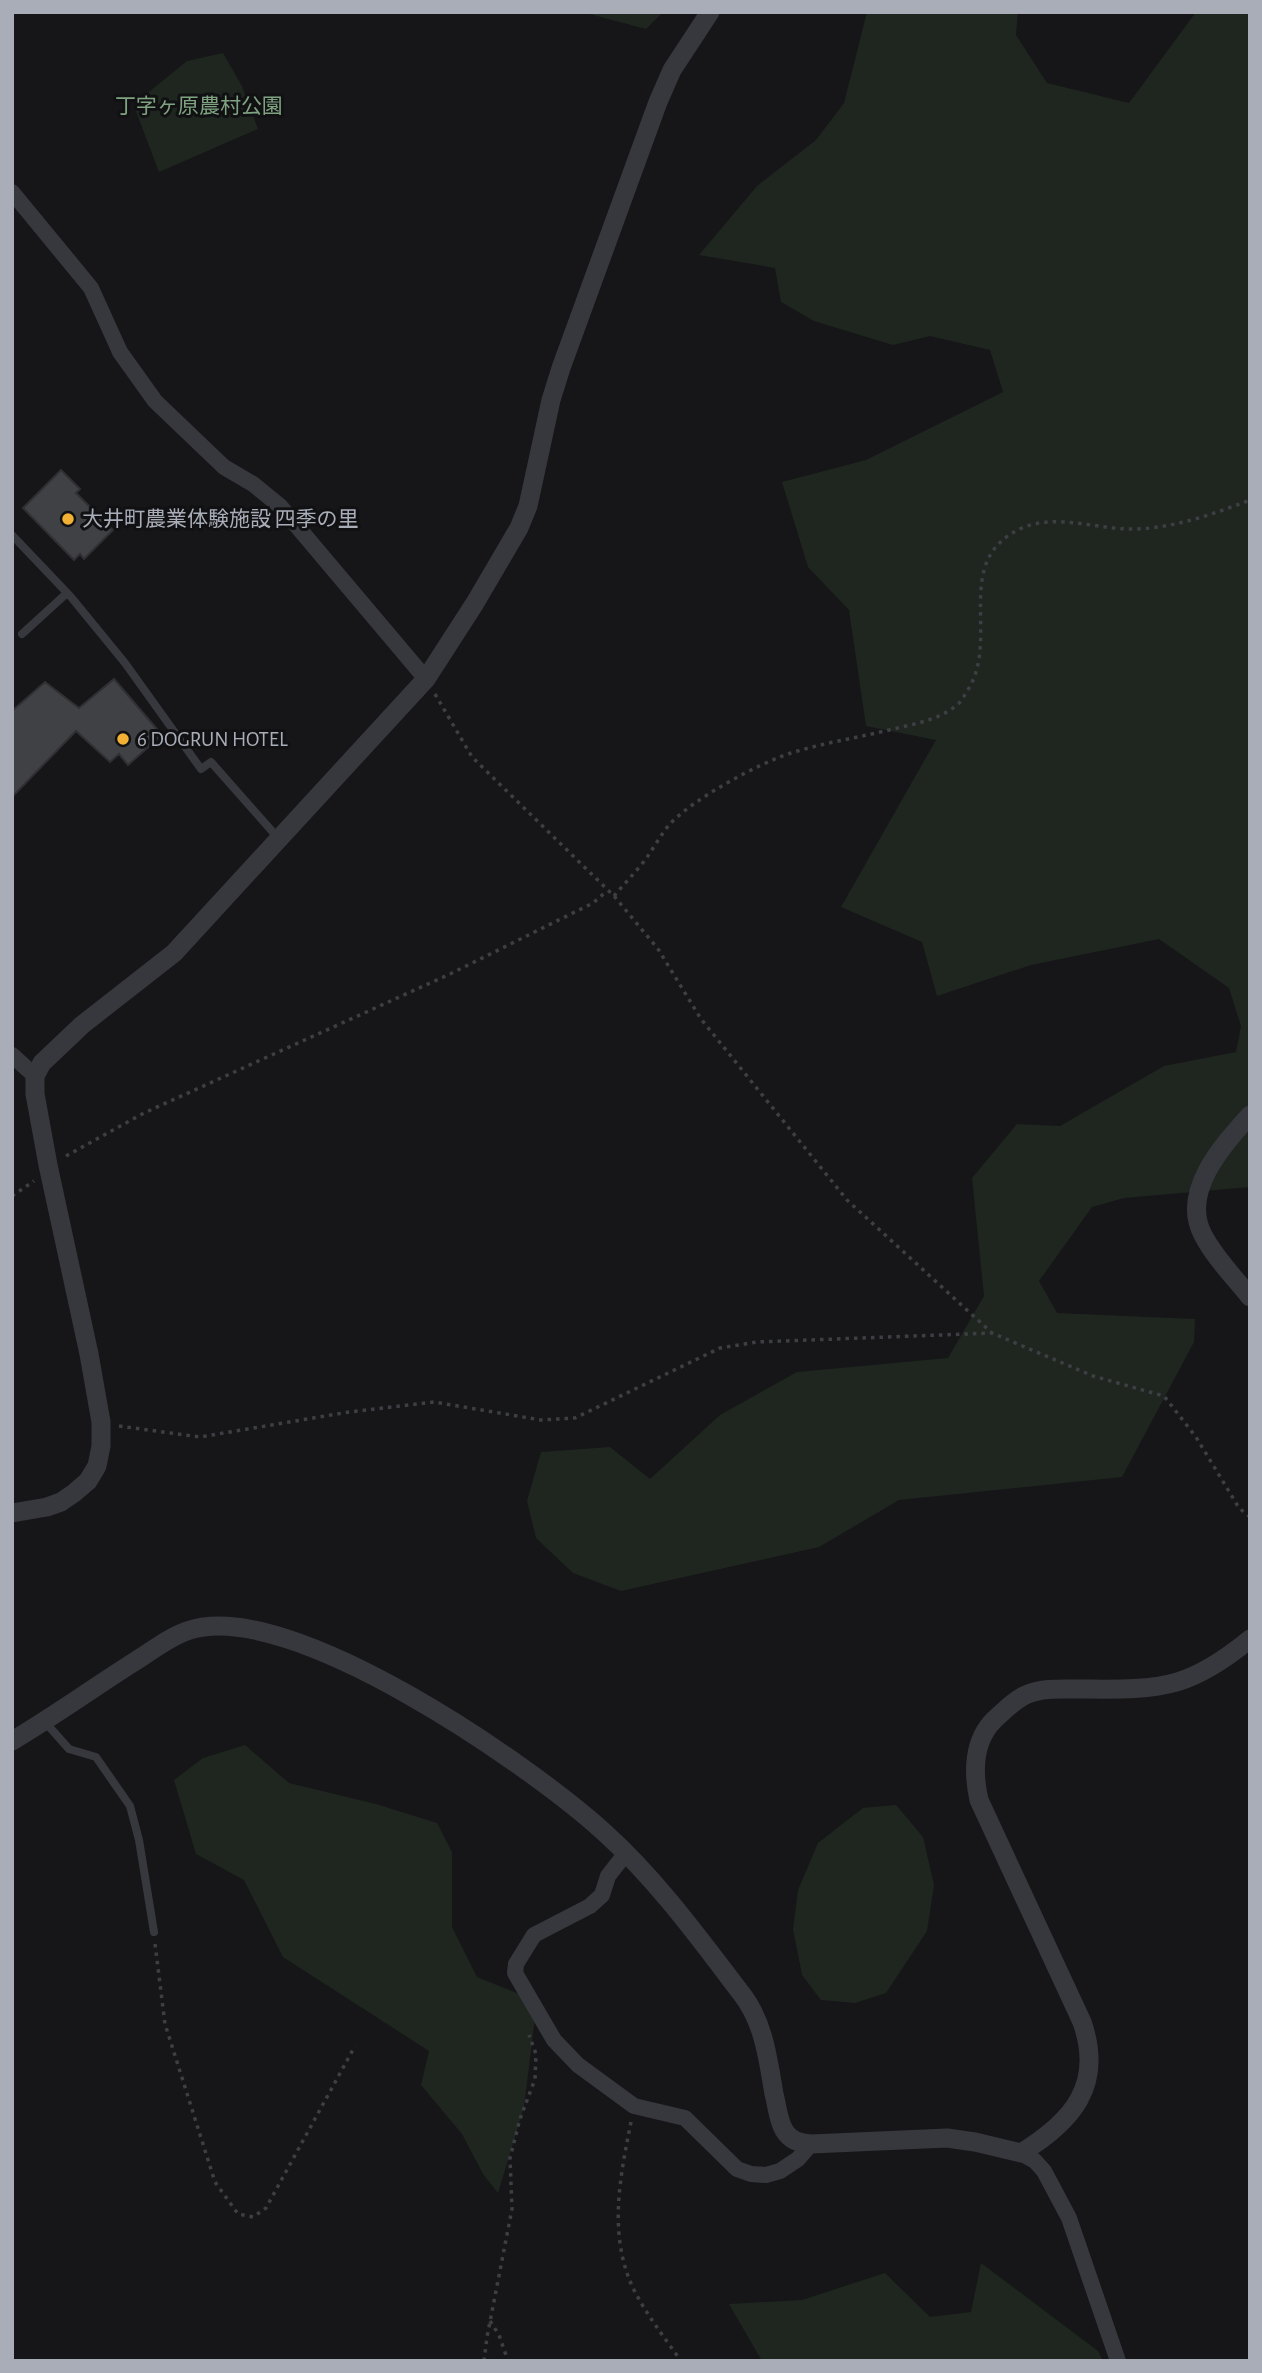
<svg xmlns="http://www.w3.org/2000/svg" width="1262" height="2373" font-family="'Alegreya Sans','Noto Sans JP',sans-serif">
	<rect width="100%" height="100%" fill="#161618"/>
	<g fill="#1e261f">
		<polygon points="582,12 663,12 646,29"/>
		<polygon points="867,12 1018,12 1016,35 1047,83 1129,103 1196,12 1250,12 1250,1187 1124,1198 1092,1207 1039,1281 1057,1313 1195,1319 1194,1342 1122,1477 899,1500 819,1547 621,1591 573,1573 536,1538 527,1501 541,1452 610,1447 650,1479 720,1415 797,1372 948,1358 984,1296 972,1178 1017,1124 1060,1126 1164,1066 1236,1052 1241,1026 1229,988 1159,939 1031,965 937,996 922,942 841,907 936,740 866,726 849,610 808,567 782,482 866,460 1003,392 990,350 930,336 893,345 814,321 781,302 775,268 699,255 757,186 816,140 844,103"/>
		<polygon points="223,53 242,86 258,129 159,172 135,109 144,96 187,61"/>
		<polygon points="245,1745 289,1783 376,1804 437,1823 452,1852 452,1927 477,1977 537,2001 524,2107 498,2193 483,2174 462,2134 421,2085 429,2051 283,1957 244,1880 196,1854 174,1780 203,1758"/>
		<polygon points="896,1805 923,1837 934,1885 927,1931 886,1993 855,2003 821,2000 802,1975 793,1929 798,1890 818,1843 863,1808"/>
		<polygon points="981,2263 1098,2351 1103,2361 762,2361 729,2304 802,2300 885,2273 930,2317 971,2312"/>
	</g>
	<g fill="#404145" stroke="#303034" stroke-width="2">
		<polygon points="61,470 80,489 76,493 113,530 84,559 80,554 74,560 23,508"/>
		<polygon points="114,679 162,735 128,765 119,754 110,762 76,731 12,797 12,711 45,682 79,708"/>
	</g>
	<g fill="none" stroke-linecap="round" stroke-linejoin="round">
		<g stroke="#3d3f44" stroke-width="3.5" stroke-dasharray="3.5 5" stroke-linecap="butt">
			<polyline points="435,694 472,757 614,896 658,949 701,1019 847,1200 992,1333 1093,1376 1164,1396 1196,1437 1239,1508 1250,1517"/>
			<path d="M 614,896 C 624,884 635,873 645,860 C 653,849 660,836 669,825 C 691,800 759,763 791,753 C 823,743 856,738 889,730 C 913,724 937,721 957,705 C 962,701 965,694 969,688 C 1000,635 951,560 1022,528 C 1054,514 1094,528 1127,529 C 1169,530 1211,515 1250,500"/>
			<polyline points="66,1156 144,1113 450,974 593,903 607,891"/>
			<polyline points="12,1196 34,1181"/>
			<polyline points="119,1426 200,1437 349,1412 434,1402 541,1420 575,1418 720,1348 757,1342 992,1333"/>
			<polyline points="155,1944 165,2024 215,2182 238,2214 253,2217 266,2208 355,2046"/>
			<path d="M 631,2122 C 620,2177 608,2234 633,2288 C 646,2314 664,2337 681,2361"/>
			<polyline points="490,2321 499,2335 508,2361"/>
			<polyline points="484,2361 487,2337 512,2209 510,2158 520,2119 535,2079 536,2054 529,2035"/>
		</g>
		<g stroke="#37383d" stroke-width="8">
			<polyline points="12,535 71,597 125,663 201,769 211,762 279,839"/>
			<polyline points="22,634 67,593"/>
			<polyline points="45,1722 69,1749 96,1757 130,1806 139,1840 154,1932"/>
		</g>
		<g stroke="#37383d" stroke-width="16">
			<polyline points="12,192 91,288 120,352 155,401 224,467 253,484 280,506 426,679"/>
			<polyline points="12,1055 35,1076"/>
			<polyline points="626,1853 608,1876 602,1895 590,1906 534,1935 516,1964 515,1973 554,2040 578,2065 634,2106 685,2118 737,2169 751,2174 766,2175 780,2171 798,2159 811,2144"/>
			<polyline points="1021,2153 1035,2161 1044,2171 1069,2218 1118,2361"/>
		</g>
		<g stroke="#37383d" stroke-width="19">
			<path d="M 1250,1115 C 1223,1145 1180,1192 1203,1235 C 1215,1258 1234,1277 1250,1297"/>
			<polyline points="12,1513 47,1507 61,1502 74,1493 88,1481 97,1466 101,1446 101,1422 89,1354 48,1165 35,1094 35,1076 42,1063 82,1025 174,953 426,679 475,603 519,528 528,506 551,400 561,368 658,102 672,70 710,12"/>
			<path d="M 12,1741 C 54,1716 93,1688 134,1662 C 152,1651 170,1636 190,1630 C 290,1598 532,1766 605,1833 C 657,1880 699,1938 741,1993 C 764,2022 768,2059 774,2094 C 777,2105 778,2120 784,2130 C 790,2141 800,2143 811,2144 L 947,2138 L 975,2142 L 1021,2153 C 1073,2121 1104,2085 1082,2022 L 979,1800 C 973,1773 973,1741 994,1720 C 1004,1711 1015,1699 1028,1694 C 1042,1688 1060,1689 1076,1689 C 1108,1689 1146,1691 1177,1682 C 1204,1674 1228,1657 1250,1639"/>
		</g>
	</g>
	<g fill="#f2b134" stroke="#111113" stroke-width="2.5">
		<circle cx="68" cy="519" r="7"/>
		<circle cx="123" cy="739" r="7"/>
	</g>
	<g text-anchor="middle" stroke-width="6" stroke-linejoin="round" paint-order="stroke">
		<g font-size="21" fill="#7fa381" stroke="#111113">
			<text x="199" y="113">丁字ヶ原農村公園</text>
		</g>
		<g font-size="21" fill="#a8adb8" stroke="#111113" text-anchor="start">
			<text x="82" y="526">大井町農業体験施設 四季の里</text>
			<text x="137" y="746">6 DOGRUN HOTEL</text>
		</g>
	</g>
	<rect width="1262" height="2373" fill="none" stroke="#a8adb8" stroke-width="28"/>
</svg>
